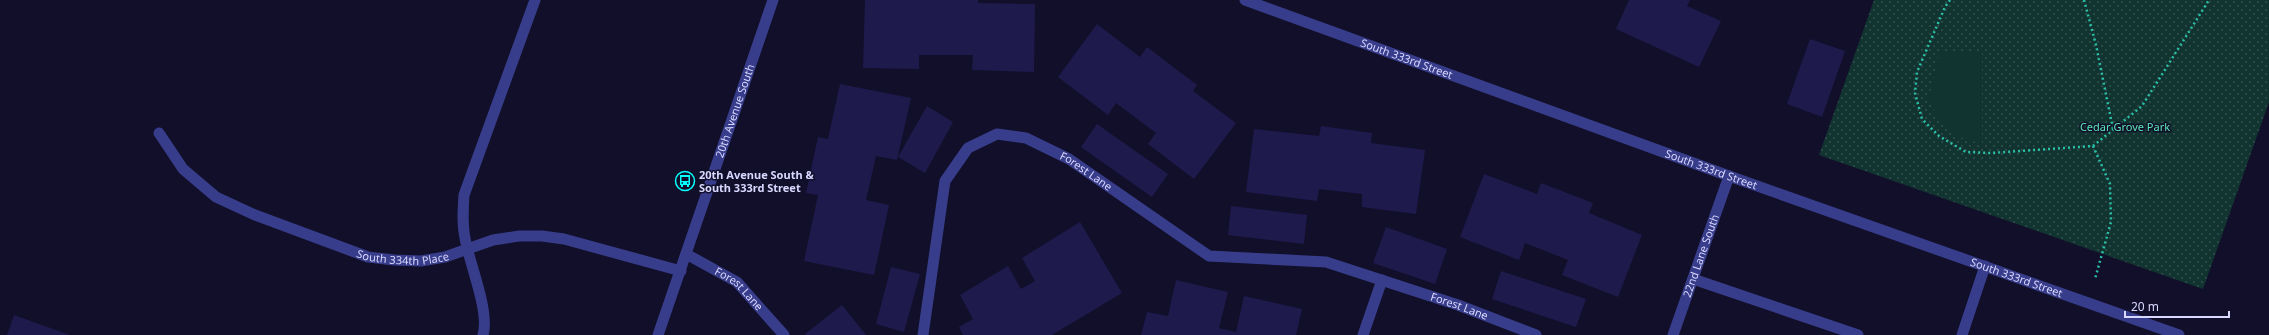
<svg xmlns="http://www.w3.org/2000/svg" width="2269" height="335" font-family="'Noto Sans',sans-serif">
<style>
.grass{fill:url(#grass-dots)}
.garden{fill:#123430}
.building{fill:#1f1a4c}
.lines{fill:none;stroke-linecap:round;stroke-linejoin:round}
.path{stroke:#2ac1a9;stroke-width:2.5;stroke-dasharray:2 3;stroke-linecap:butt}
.service{stroke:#383d8b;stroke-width:11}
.minor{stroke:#383d8b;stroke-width:11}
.tertiary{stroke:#383d8b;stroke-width:11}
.labels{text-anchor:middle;stroke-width:3;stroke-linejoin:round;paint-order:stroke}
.street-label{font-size:11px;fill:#d9d8ff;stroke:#110f2a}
.park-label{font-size:11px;fill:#5de6b6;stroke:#110f2a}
.poi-label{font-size:11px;font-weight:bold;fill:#d9d8ff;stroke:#110f2a;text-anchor:start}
</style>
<defs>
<pattern id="grass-dots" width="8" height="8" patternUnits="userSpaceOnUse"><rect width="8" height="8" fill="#123430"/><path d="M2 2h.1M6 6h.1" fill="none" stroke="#34514f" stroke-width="1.8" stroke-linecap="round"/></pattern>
</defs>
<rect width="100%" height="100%" fill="#110f2a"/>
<polygon class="grass" points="1874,0 2269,0 2269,102 2203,289 1819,155"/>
<polygon class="garden" points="1939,52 1982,52 1982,144 1956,136 1937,119 1929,98"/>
<g class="building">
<polygon points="865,0 978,0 978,3 1035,4 1034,72 972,70 973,55 919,55 919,69 863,68"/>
<polygon points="1629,0 1690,0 1687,6 1721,21 1699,67 1616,29"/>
<polygon points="1097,24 1140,57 1147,47 1197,85 1193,91 1236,123 1194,179 1148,144 1156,133 1116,103 1108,115 1058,77"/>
<polygon points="1810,39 1845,51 1822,117 1787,104"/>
<polygon points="840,84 911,98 897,160 876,156 866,200 889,205 874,275 804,261 818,195 806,193 818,137 828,139"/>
<polygon points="927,106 953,122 925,173 898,157"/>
<polygon points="1097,124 1168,174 1152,197 1081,147"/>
<polygon points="1321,126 1372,133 1371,143 1425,150 1416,214 1362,207 1362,194 1319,189 1317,201 1246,192 1254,129 1319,136"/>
<polygon points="1484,174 1537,194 1541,183 1593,203 1589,213 1642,235 1618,297 1562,275 1568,260 1525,243 1519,260 1460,237"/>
<polygon points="1231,206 1307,215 1304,244 1228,235"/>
<polygon points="1080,222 1122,293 1052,335 963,335 959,327 973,319 960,295 1008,266 1021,289 1035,281 1022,258"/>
<polygon points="1386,227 1447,249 1435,284 1373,263"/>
<polygon points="891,267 920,274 904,332 876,324"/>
<polygon points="1501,271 1586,299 1576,327 1492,299"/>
<polygon points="1176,280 1228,292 1219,328 1236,332 1244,296 1302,309 1296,335 1141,335 1147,312 1168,316"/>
<polygon points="842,305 866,335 806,335 805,334"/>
<polygon points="14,315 70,335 7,335"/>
</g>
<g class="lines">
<g class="path">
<polyline points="1950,0 1945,7 1917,72 1915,93 1922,119 1939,136 1966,152 1991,153 2093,146 2142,106 2209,0"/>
<polyline points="2084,0 2096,45 2113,129"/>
<polyline points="2093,146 2110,184 2111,222 2095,279"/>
</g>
<g class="service">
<polyline points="1693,279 1858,335"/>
<polyline points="1363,335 1382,280"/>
<path id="s1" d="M 1673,335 L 1729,176"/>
<polyline points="1962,335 1985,266"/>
</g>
<g class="minor">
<path id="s2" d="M 1245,0 L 1729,176 L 2179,335"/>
<path id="s3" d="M 159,133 L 183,169 L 216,197 L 255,215 L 368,257 L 394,260 L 421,261 L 445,257 L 493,240 L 519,236 L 542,236 L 564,239 L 681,271"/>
<path id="s4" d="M 686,254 L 737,282 L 784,335"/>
<path d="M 483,335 C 490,311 469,263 465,238 C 462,224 463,210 464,195 L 535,0"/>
<path id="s5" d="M 923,335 L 945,181 L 968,148 L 997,134 L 1026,138 L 1069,159 L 1209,256 L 1326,262 L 1458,305 L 1536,335"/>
</g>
<path class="tertiary" id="s6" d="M 658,335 L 773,0"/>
</g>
<defs>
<g id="bus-ring" transform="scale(1)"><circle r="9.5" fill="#110f2a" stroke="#04fffe" stroke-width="1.5"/><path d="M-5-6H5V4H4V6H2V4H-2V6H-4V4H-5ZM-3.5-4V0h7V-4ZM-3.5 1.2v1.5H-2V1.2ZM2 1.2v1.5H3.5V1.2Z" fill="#04fffe"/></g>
</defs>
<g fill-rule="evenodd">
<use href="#bus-ring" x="685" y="181"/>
</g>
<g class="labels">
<g class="street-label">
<text dy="4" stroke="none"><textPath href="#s2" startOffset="172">South 333rd Street</textPath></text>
<text dy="4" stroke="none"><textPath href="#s6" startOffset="237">20th Avenue South</textPath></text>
<text dy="4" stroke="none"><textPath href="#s2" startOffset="496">South 333rd Street</textPath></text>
<text dy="4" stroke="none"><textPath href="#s5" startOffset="326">Forest Lane</textPath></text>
<text dy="4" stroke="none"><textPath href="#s3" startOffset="285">South 334th Place</textPath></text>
<text dy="4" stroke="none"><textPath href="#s1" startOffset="84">22nd Lane South</textPath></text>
<text dy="4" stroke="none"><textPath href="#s2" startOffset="820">South 333rd Street</textPath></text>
<text dy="4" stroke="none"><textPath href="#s4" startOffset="64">Forest Lane</textPath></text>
<text dy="4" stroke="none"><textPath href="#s5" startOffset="733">Forest Lane</textPath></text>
</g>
<g class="park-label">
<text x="2125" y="131">Cedar Grove Park</text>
</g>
<g class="poi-label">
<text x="699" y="179">20th Avenue South &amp;<tspan x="699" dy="13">South 333rd Street</tspan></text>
</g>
</g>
<path d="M2125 311v6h104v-6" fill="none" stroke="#d9d8ff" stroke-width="2"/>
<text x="2131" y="311" font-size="12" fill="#d9d8ff" stroke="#110f2a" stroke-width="3" paint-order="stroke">20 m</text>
</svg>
